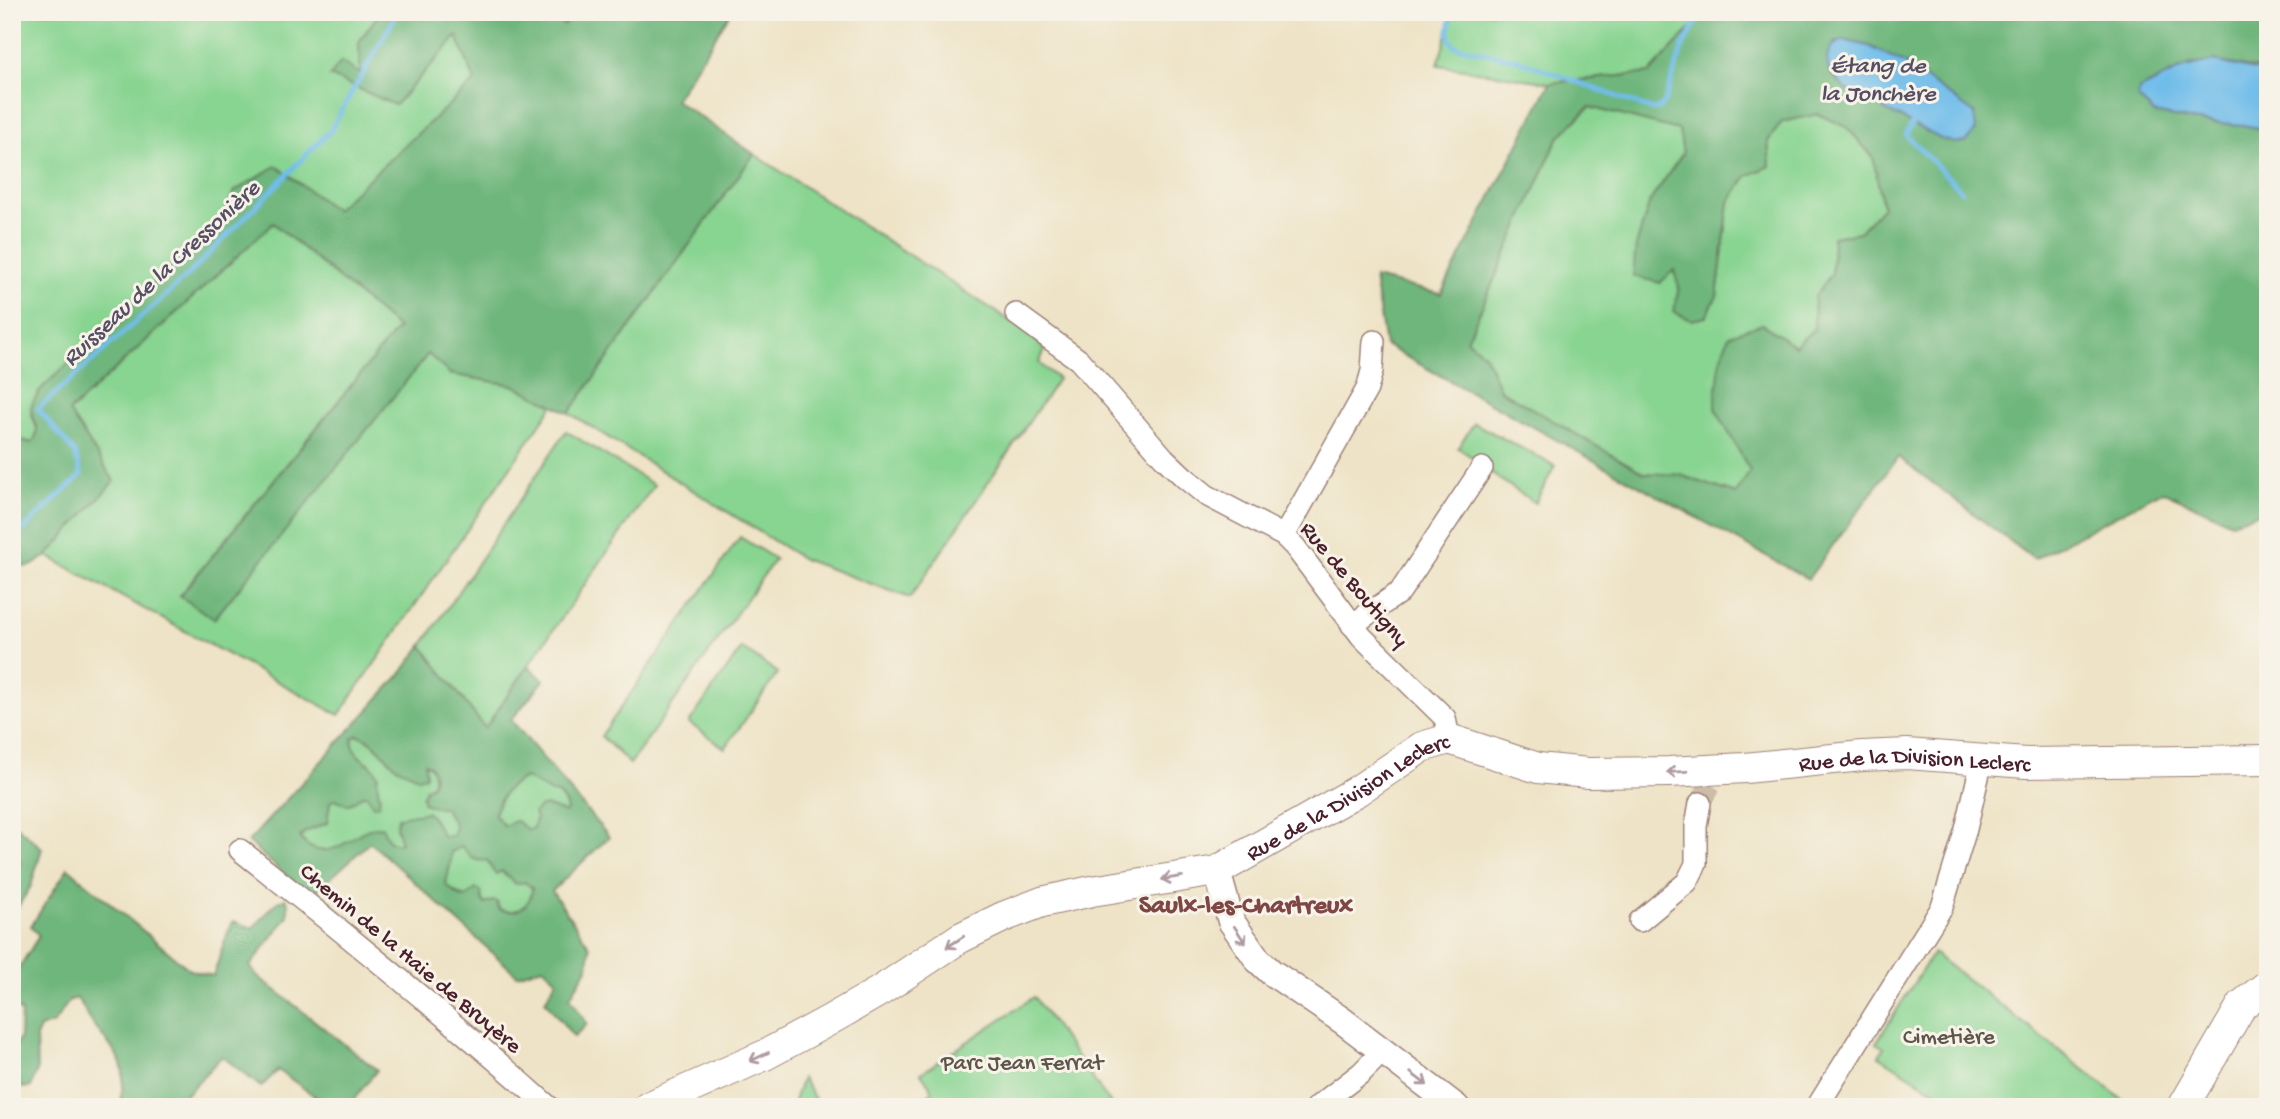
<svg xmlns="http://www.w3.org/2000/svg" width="2280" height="1119" font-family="'Gochi Hand',sans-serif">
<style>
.green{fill:#88d491;stroke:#697a5e;stroke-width:2}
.forest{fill:#6eb67b;stroke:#5c6a53;stroke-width:2;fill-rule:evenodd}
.water{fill:#71bdea;stroke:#5e6e8a;stroke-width:2}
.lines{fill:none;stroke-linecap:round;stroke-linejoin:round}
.stream{stroke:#71bdea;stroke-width:5}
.minor-tunnel{stroke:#cdbca7;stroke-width:21;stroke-dasharray:21 10;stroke-linecap:butt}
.minor-casing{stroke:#9c8178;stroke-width:24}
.tertiary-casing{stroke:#9c8178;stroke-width:29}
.secondary-casing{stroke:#9c8178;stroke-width:32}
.minor{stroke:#fff;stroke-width:21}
.tertiary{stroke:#fff;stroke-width:26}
.secondary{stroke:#fff;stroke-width:30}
.oneway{stroke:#ae9aa0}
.labels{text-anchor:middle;stroke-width:6;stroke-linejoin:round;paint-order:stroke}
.street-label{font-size:23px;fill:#4a1f2b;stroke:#f7f3e8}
.park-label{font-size:23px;fill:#5d554a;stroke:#f7f3e8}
.water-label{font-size:24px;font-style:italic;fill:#564e64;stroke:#f7f3e8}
.quarter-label{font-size:26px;font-weight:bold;fill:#7e4746;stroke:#f7f3e8}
</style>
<rect width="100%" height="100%" fill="#f7f3e8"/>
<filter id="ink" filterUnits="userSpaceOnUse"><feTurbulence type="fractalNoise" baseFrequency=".0143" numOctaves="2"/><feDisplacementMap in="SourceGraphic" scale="14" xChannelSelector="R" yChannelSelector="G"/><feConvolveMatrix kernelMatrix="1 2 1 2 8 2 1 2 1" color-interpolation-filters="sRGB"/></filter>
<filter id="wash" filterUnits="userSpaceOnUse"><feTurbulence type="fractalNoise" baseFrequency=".00686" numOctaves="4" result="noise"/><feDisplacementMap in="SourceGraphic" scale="28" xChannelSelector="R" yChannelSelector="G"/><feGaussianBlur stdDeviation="1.57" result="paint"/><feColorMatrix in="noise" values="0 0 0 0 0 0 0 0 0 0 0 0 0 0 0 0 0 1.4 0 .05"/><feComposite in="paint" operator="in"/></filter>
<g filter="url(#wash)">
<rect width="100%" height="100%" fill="#eee3c6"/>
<g class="green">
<path d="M 12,12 L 380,12 L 359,42 L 361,75 L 341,62 L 331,76 L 395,105 L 457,36 L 475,81 L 335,210 L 277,166 L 235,191 L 220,221 L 31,409 C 37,421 40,431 33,443 L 17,439 L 12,434 Z"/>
<polygon points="1453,12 1706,12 1650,73 1550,83 1438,65"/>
<polygon points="1590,107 1679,130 1683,153 1650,201 1679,287 1674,311 1717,296 1729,202 1747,176 1770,166 1768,141 1782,122 1818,114 1847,127 1873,157 1883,207 1859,232 1833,237 1832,273 1815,296 1814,329 1795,346 1762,324 1715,407 1751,471 1736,494 1680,475 1644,473 1600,448 1500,390 1485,355 1467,340 1558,138"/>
<polygon points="754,154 1027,332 1045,350 1039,363 1058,379 910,598 803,559 569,413"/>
<polygon points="273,223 398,328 180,595 214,619 428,353 450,374 513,385 554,404 339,715 47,556 114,481 69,412"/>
<polygon points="1474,423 1555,466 1535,503 1489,472 1490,469 1458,448"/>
<polygon points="566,431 654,485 485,728 422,646"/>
<polygon points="740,537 775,559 630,764 601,736"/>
<polygon points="742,648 778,673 725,748 689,723"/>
<path d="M 356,735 C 376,739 382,756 397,767 C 404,772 411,772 418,778 L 425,763 L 431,767 C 436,781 431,786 422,797 L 424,803 L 434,807 L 444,807 L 455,825 L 453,835 L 443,837 L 434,820 L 396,827 L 401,842 L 396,844 L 389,841 L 382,827 C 375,830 367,832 360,835 C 353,838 347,843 341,847 C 327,854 308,852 300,837 L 305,832 L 327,823 L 330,801 L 335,798 L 348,805 L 363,795 L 380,796 L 369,763 C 357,757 354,752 352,739 Z"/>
<path d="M 526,778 C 542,788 563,790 567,810 L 565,813 L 548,806 L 536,819 L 533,828 L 528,831 L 516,821 L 504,826 L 494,814 C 502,794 506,786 526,778 Z"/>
<path d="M 462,846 L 487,860 L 496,873 L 501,871 L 516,884 L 525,882 L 533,888 C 531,906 517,916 499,909 L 496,902 L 493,901 L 485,904 L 482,900 C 466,898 458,895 446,885 C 447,873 452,864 451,852 Z"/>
<polygon points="1933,953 2132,1107 1960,1107 1879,1056 1884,1048 1876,1043"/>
<polygon points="1034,997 1113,1107 911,1107 933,1091 921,1073"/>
<polygon points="802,1078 820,1107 792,1107"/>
</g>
<g class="forest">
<path d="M 380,12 L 545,12 L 564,25 L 573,12 L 731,12 L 675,100 L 754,154 L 569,413 L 513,385 L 450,374 L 428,354 L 214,619 L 180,596 L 398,328 L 273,223 L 69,412 L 114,481 L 47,556 L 31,566 L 12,567 L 12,442 L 17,439 L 32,443 C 43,427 32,424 31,409 C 31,402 38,394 42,388 L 220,221 L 235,191 L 276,166 L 335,210 L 475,81 L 457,36 L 395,105 L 330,76 L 341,62 L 360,74 L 359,42 Z"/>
<path d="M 1706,12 L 2268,12 L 2268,67 C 2245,71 2232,61 2212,62 C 2186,63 2162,78 2139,90 L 2138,98 L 2154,113 L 2189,120 L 2242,125 L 2268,130 L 2268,510 L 2231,522 L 2162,491 L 2034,559 L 1898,457 L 1808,579 L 1385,345 L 1374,278 L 1441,294 L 1550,83 L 1650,73 ZM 1843,40 L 1869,46 L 1904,63 L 1974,113 L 1941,139 L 1844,88 L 1829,71 L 1834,43 ZM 1589,107 L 1679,130 L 1683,153 L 1650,201 L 1636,246 L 1633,276 L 1660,283 L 1674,270 L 1679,287 L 1674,312 L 1691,320 L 1706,317 L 1717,296 L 1729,202 L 1747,176 L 1770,166 L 1768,141 L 1782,122 L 1818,114 L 1847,127 L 1873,157 L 1883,207 L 1859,232 L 1833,237 L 1832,273 L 1815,296 L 1814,329 L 1795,346 L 1762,324 L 1729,335 L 1720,363 L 1715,408 L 1750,471 L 1736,494 L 1680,475 L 1644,473 L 1600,448 L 1500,390 L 1485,355 L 1467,340 L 1558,138 Z"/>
<path d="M 422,646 L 485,728 L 528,666 L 544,680 L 511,720 L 609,837 L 552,891 L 590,947 L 588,967 L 570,997 L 587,1024 L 574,1037 L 545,1001 L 557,980 L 543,967 L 517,975 L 370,842 L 310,897 L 248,842 L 400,675 ZM 357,735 C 376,739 382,756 397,767 C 404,772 412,772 418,778 L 426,776 L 425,763 L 431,767 L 434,776 L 432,785 L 426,788 L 422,797 L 424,803 L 434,807 L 444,807 L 455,825 L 453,835 L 443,837 L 434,820 L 427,812 L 398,817 L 396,827 L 401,842 L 396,844 L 389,841 L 382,827 C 379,827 374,827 371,828 C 351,835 341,853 318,850 C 310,848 304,845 300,837 L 305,832 L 327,823 L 330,802 L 335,799 L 348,805 L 363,795 L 367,795 L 373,806 L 379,805 C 381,793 375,786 378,775 C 369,756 356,765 352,739 ZM 526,778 L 551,793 L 559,794 L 566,804 L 567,810 L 565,813 L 548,806 L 541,806 L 534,812 L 536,819 L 533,828 L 528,830 L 516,821 L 504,826 L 494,814 C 501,795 507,785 526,778 ZM 462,846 C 469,856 474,863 487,860 L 493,871 L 496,874 L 502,871 L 516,884 L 525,882 L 532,888 C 531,906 517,916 499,909 L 497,902 L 493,901 L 485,904 L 482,900 L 481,891 L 476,889 L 465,898 L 458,895 L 446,885 C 447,873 452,864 451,852 Z"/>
<polygon points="12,822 42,848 31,886 12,916 12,874 19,869 20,861 12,853"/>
<path d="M 68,868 L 190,970 L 213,976 C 221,958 223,938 233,922 L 253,928 C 264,918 271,903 286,898 L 288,904 L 288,916 L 250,966 L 256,975 L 377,1070 L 348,1107 L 330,1107 L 278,1070 L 261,1087 L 222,1056 L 176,1105 L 177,1107 L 121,1107 L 119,1105 C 131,1059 116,1056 91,1021 C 85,1013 84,1005 76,998 L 69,1001 L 54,1023 L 40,1028 L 36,1037 L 37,1071 L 31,1087 L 16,1088 L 12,1083 L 12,1052 L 20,1037 L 21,1011 L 12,1008 L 12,965 L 17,971 L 39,936 L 31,926 Z"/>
</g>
<g class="water">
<polygon points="1843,40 1869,46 1904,63 1974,113 1976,130 1966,142 1955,143 1941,139 1844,88 1828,67 1827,57 1832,46"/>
<polygon points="2214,61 2254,70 2268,67 2268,130 2242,125 2189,120 2154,113 2138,98 2139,90 2181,69"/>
</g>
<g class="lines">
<g class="stream">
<path d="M 1453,12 C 1450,23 1445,38 1455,46 L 1518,60 L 1653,110 L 1660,108 L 1665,101 L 1683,46 L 1702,12"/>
<path d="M 1878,12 C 1893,25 1923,16 1943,16"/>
<polyline points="1955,13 1956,12"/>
<polyline points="1914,120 1906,135 1962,191"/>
<polyline points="12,540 81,475 75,453 38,409 187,276 330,131 398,12"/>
</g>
</g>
</g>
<g filter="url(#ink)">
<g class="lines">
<polyline class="minor-tunnel" points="1700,803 1711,784"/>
<g class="minor-casing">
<g id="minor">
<polyline points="1016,314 1079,360 1164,458 1184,477 1206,495 1284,536 1295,547 1362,637 1445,718 1449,739"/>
<polyline points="1284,536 1367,389 1372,371 1374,341"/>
<polyline points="1352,625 1400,592 1482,468"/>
<path d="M 240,850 C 345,933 449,1018 549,1107"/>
<polyline points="1640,921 1687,882 1696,864 1696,826 1700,803"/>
<polyline points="1317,1107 1361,1073 1382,1052"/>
<polyline points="1817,1107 1942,907 1966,829 1982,760"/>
</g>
</g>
<g class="tertiary-casing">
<polyline id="tertiary" points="1217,871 1231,921 1258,960 1271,972 1343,1021 1456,1107"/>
</g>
<g class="secondary-casing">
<g id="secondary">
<path id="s1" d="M 648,1107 L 765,1055 L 828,1021 L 880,991 L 960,938 L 1003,917 L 1042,902 L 1092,891 L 1217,871 L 1357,791 L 1422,747 L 1449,739 L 1538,768 L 1588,773 L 1669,772 L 1745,768 L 1862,756 L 1907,754 L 2026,763 L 2268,760"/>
<polyline points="2183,1107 2242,1005 2268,985"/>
</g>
</g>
<use href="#minor" class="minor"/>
<use href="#tertiary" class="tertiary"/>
<use href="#secondary" class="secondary"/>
</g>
<defs><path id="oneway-shaft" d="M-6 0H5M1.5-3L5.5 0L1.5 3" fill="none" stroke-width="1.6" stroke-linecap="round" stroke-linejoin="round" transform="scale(1.75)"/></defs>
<g class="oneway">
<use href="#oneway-shaft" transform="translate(1677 772) rotate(177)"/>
<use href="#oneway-shaft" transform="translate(1172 878) rotate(171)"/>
<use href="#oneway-shaft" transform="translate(1240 935) rotate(57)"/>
<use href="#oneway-shaft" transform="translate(955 942) rotate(147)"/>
<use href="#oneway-shaft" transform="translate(759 1057) rotate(155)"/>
<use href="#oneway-shaft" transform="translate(1419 1079) rotate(37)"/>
</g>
</g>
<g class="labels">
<g class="street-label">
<text transform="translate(1356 583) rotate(50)" y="8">Rue de Boutigny</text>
<text dy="8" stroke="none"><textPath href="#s1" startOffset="1362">Rue de la Division Leclerc</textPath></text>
<text dy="8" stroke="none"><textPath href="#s1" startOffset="774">Rue de la Division Leclerc</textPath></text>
<text transform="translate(412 957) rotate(40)" y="8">Chemin de la Haie de Bruyère</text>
</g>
<g class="park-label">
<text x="1949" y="1043">Cimetière</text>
<text x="1022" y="1069">Parc Jean Ferrat</text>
</g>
<g class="water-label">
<text x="1878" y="72">Étang de<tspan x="1878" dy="28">la Jonchère</tspan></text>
<text transform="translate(160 272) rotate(-43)" y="8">Ruisseau de la Cressonière</text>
</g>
<g class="quarter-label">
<text x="1246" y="912">Saulx-les-Chartreux</text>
</g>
</g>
<rect width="2280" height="1119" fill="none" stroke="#f7f3e8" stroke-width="42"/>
</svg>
